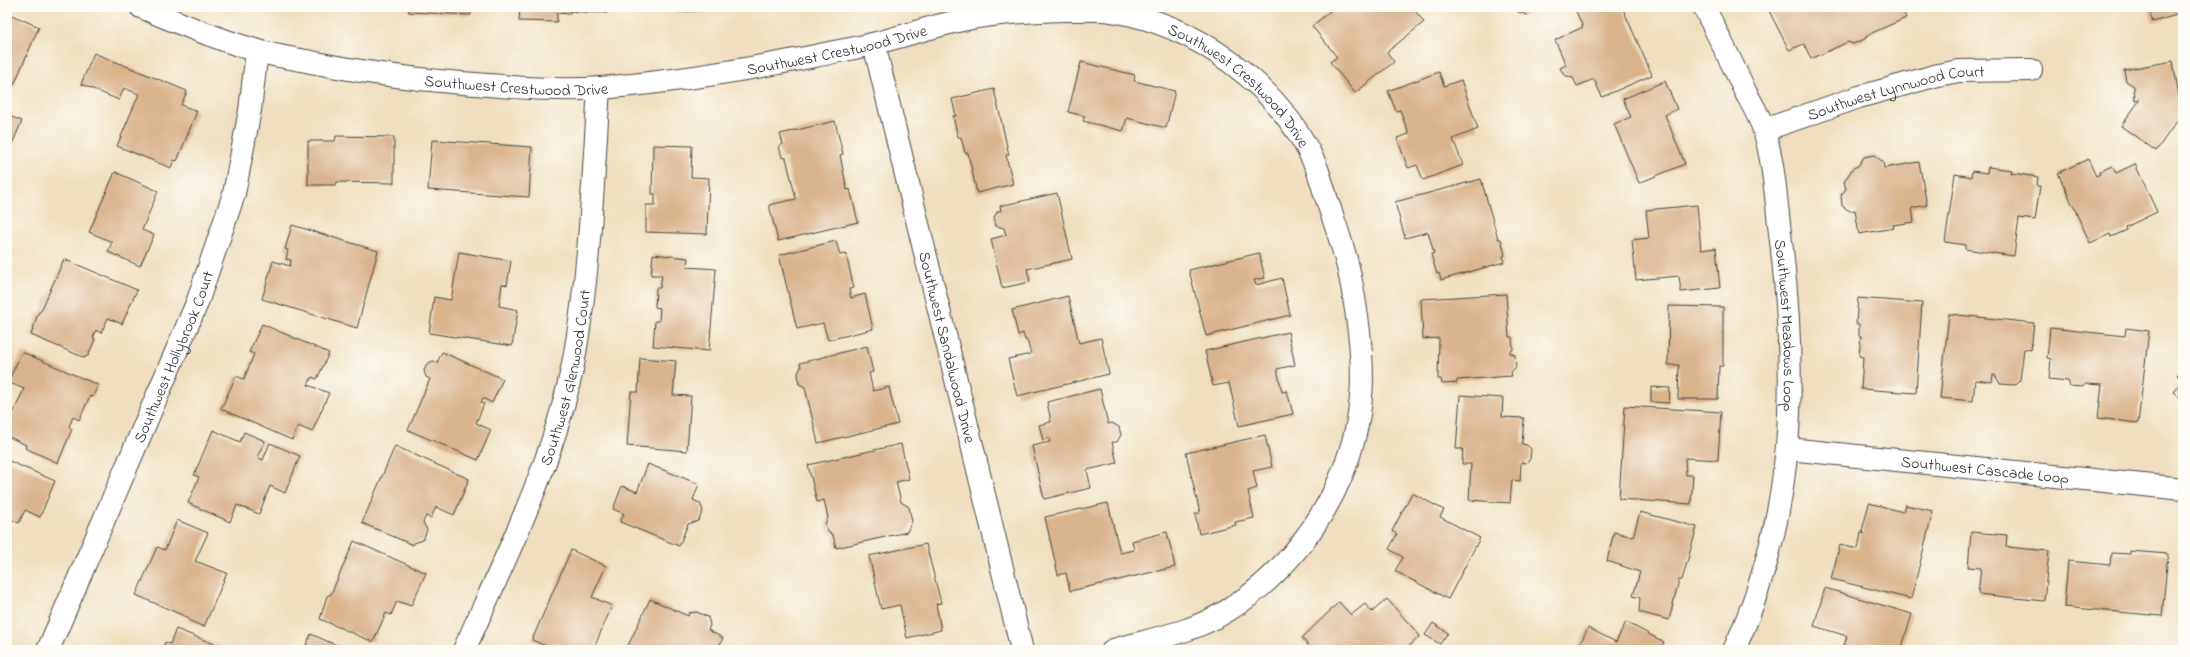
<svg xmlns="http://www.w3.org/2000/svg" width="2190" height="657" font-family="'Indie Flower',sans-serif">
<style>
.building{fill:#d9b48b}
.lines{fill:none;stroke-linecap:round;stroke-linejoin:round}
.minor-casing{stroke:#484641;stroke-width:24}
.minor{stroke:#fff;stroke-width:22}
.labels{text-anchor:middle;stroke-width:4;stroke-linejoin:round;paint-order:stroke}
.street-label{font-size:16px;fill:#2b2b2b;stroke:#fdfcf7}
</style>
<rect width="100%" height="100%" fill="#fdfcf7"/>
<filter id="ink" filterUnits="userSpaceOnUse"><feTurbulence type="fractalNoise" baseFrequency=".025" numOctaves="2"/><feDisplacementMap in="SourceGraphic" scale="8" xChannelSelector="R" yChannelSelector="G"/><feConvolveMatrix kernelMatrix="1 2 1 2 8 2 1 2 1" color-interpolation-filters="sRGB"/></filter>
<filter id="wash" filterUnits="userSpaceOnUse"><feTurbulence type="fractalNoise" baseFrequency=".012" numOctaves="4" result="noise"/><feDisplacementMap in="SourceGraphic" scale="16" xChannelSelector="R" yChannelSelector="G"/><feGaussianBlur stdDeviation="0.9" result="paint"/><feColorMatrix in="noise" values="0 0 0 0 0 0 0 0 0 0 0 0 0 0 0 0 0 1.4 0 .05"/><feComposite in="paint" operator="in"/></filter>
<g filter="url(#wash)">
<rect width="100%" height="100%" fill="#efdfbf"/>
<g id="blocks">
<g class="building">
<polygon points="409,7 472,7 471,15 409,12"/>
<polygon points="520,7 608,7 607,13 570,11 570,14 557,13 557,22 519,21"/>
<polygon points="677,7 714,7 715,10 677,12"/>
<polygon points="1335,7 1412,7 1424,22 1387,52 1394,62 1355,93 1330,62 1337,57 1312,26"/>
<polygon points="1514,7 1537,7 1527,15 1518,12"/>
<polygon points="1574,7 1622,7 1652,75 1602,97 1594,79 1577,86 1573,78 1564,75 1560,68 1566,65 1555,40 1583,27"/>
<polygon points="1767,7 1837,7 1838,10 1844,7 1902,7 1906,18 1867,35 1865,39 1853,44 1848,42 1811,59 1804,44 1789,50"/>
<polygon points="2148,7 2183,7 2183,13 2153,22"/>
<polygon points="7,13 39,27 13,87 7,85"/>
<polygon points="94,53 187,91 181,105 197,111 177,161 174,160 171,168 117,146 139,94 124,88 119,100 81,84"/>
<polygon points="2173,61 2182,114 2156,151 2121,126 2139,101 2139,99 2135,100 2134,86 2126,81 2124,70"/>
<polygon points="1081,62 1135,75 1134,81 1175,91 1166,128 1127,118 1123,131 1083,121 1085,116 1068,112"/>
<polygon points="1439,72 1444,86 1461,80 1478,129 1453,139 1463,165 1423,180 1417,165 1408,168 1397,138 1409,134 1400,110 1396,111 1388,91"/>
<polygon points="1665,81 1677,109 1665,115 1685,164 1639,183 1614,124 1631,117 1623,99"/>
<polygon points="994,89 1009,155 1006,155 1013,184 977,193 968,153 965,153 961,137 958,137 953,116 956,116 952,99"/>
<polygon points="7,115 22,121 7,156"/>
<polygon points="835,121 843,154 840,155 847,190 850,189 858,222 778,241 769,205 796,199 786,158 782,157 779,147 783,144 780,134"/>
<polygon points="336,136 394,137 394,183 337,182 336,185 308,185 308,141 335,141"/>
<polygon points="432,140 532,147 529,197 428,190"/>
<polygon points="653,145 692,146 691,177 709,178 707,234 646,232 646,205 655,205 655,194 652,194"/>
<polygon points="1874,155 1883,162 1884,168 1919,162 1927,205 1912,208 1914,222 1893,225 1894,228 1859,234 1855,210 1850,211 1842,206 1841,195 1846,189 1844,182 1853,168 1858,166 1864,157"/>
<polygon points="2088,159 2096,176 2100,174 2099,172 2112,166 2116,173 2135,164 2157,212 2126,227 2127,230 2111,237 2110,234 2090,243 2058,173"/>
<polygon points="1988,167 2012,170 2011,173 2038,177 2037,186 2040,186 2035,220 2019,218 2014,256 1965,249 1965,245 1945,242 1955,174 1971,177 1972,171 1987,173"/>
<polygon points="115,172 158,191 142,230 154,235 140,266 108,252 112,242 89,232"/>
<polygon points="1481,179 1498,239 1501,239 1505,255 1503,256 1504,262 1441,280 1439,273 1437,274 1431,254 1434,253 1428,232 1405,238 1395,202"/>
<polygon points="1057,193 1072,259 1027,269 1030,282 1002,288 991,239 1006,235 1004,228 996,226 994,217 998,211 1001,211 1000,206"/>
<polygon points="1697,205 1701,250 1716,248 1720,288 1681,292 1679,276 1636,280 1632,240 1649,238 1646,210"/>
<polygon points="292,225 378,251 357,328 262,299 273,261 290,266 291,260 286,259 288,250 285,249"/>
<polygon points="836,241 840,255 846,254 854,288 849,289 851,298 865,294 873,329 828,340 823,323 797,329 779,255"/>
<polygon points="459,252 511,261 507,285 502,284 499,306 518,310 512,346 429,333 434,297 451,300"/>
<polygon points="1259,253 1265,278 1254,280 1256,285 1282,278 1290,315 1206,336 1189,270"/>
<polygon points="653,254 688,258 687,267 716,269 709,351 653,346 655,321 659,321 660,308 655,307 656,288 660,288 662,275 651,275"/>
<polygon points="64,259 137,290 122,324 108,318 101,333 96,330 93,338 95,339 88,356 86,356 85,358 31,335 38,313 41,311"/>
<polygon points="1506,294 1509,337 1512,337 1513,350 1510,351 1510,353 1515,355 1516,367 1511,372 1512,376 1457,380 1457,383 1442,384 1441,379 1438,379 1439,338 1423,339 1421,299"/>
<polygon points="1068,296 1079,343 1101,338 1109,374 1017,396 1008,359 1031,354 1027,340 1025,340 1023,333 1018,335 1012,310"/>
<polygon points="1858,298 1922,303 1916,393 1861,389 1863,357 1859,356 1861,336 1859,336 1859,324 1856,324"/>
<polygon points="1669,306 1723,307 1723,366 1719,366 1718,399 1678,399 1679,365 1668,365"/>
<polygon points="1949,314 2034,323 2031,350 2024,349 2020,380 2015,385 2000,384 1995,375 1993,375 1992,382 1975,380 1973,401 1940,398"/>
<polygon points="262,324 329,353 317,379 312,377 308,385 329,393 312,432 298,426 292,440 221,409 236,376 244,379 254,354 249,352"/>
<polygon points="2050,328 2125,336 2126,328 2149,331 2138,423 2098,418 2102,385 2086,384 2082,387 2070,386 2068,381 2049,379 2051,359 2047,358"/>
<polygon points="1288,332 1295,365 1277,369 1282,392 1287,391 1293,414 1239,426 1229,383 1213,386 1205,351"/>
<polygon points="867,346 873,372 869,373 873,391 889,387 898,424 818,443 805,387 799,384 798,373 801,367 800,363"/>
<polygon points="22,352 98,385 93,397 90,396 79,420 73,417 69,427 72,429 58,463 25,448 26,445 7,436 7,427 24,389 8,382"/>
<polygon points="442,352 503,379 492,403 483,398 481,403 484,404 476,423 491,430 478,460 408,430 430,379 426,377 424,371 427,364 433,361 437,363"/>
<polygon points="640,358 676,361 673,395 691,396 687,451 627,446 631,392 638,392"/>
<polygon points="2183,368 2183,380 2177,375"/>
<polygon points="2183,380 2183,400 2173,392"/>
<polygon points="1651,387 1670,388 1669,403 1651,402"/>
<polygon points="1100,389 1108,424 1112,423 1119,427 1121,435 1117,442 1112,442 1117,463 1087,470 1091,488 1044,499 1032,446 1050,442 1049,438 1043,440 1039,425 1051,422 1047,402"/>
<polygon points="1460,395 1503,398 1502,417 1524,418 1522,444 1527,445 1531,449 1530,459 1526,463 1521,462 1520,481 1512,480 1510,503 1469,500 1471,464 1462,464 1463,449 1456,449"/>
<polygon points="1625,406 1721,412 1718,460 1685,458 1686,475 1693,475 1691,504 1619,499"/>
<polygon points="213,430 240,442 244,432 265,441 257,457 263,460 270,443 300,456 285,493 270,486 259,514 237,505 230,522 188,503 199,477 194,475"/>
<polygon points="1265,435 1272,467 1253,471 1257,488 1248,491 1254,518 1235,522 1236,525 1199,534 1195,514 1200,513 1186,453"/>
<polygon points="901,444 909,479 896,482 901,502 909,507 912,521 907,532 836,548 833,535 828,532 825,524 828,518 824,500 817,502 808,465"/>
<polygon points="395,446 469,479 454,515 436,507 431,518 426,516 423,522 427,530 423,540 414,543 413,545 362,523"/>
<polygon points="7,460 55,481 40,517 25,510 19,523 10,519 8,522 12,532 7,543"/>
<polygon points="648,464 699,484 693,500 700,503 703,511 698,521 688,524 679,546 620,522 624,514 613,509 622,486 637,492"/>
<polygon points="1412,493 1444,510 1440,517 1480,538 1448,599 1395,571 1403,557 1389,549 1397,534 1392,531"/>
<polygon points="1108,503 1120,553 1134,550 1132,541 1167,532 1175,567 1070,591 1066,573 1058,575 1045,517"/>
<polygon points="1869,503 1903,512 1905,505 1933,511 1911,599 1831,579 1840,545 1858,549 1861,533 1865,534 1862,531"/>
<polygon points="1640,512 1697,527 1682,580 1679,580 1669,620 1639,612 1640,598 1633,596 1640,572 1607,561 1614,532 1633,537"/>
<polygon points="177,520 208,533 195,561 227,573 204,627 188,620 189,618 136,595 157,547 165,550"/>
<polygon points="1971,532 2007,535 2006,547 2049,551 2044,601 1978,594 1981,568 1968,567"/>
<polygon points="354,541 426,573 411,606 397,601 391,615 386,613 373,642 320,619 327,596 331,594"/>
<polygon points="926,544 941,603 936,604 941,630 907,638 900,605 881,609 869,556"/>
<polygon points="571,550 606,566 592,597 612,606 593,650 555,650 532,640"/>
<polygon points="2130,551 2168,554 2162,616 2064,607 2068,561 2110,565 2111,553 2130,554"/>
<polygon points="1825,588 1912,614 1901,650 1843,650 1847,636 1814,626"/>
<polygon points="650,599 688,616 689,613 697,612 708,617 710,625 708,630 723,638 717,650 626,650"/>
<polygon points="1387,599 1420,636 1405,650 1312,650 1302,638 1339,602 1351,615 1365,604 1372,612"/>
<polygon points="1626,622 1664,642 1660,650 1577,650 1588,628 1616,642"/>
<polygon points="1433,623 1448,633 1440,644 1425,635"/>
<polygon points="176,629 222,647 221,650 162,650 165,642 170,644"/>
<polygon points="311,634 347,650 304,650"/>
</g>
</g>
</g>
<g filter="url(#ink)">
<use href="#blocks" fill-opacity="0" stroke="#484641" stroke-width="1"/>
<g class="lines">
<g class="minor-casing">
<g id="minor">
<path id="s1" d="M 141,7 C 178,23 216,39 255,50 C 273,56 292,58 311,62 C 370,74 428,81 488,85 C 525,88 564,91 601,88 C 672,82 745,70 815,56 C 837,51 859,48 880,42 C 907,35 934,26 962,20 C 995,13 1031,11 1065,10 C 1080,10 1097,9 1112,11 C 1196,24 1280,86 1315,164 C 1320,175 1323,188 1327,200 C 1336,227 1346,253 1351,281 C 1366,360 1370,418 1334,492 C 1304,551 1251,608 1186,630 C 1162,638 1137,643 1113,650"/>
<path id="s2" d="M 1704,7 C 1718,35 1732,63 1745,91 C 1752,104 1760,117 1764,130 C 1774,163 1776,199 1780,233 C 1798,378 1796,515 1734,650"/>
<path id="s3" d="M 874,44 L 1022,650"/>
<path id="s4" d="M 1764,130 L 1859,97 L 1938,75 L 1959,71 L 2031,70"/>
<path id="s5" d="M 1788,449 L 2183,489"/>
<path id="s6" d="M 48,650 L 197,303 L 234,194 L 250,110 L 257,51"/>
<path id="s7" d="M 464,650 C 505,559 556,457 574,359 C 590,270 593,179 599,88"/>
</g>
</g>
<use href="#minor" class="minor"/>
</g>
</g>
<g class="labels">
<g class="street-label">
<text dy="6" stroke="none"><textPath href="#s1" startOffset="710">Southwest Crestwood Drive</textPath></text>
<text dy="6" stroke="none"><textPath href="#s1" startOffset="386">Southwest Crestwood Drive</textPath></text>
<text dy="6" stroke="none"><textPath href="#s1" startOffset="1141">Southwest Crestwood Drive</textPath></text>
<text dy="6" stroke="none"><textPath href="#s4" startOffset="138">Southwest Lynnwood Court</textPath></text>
<text dy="6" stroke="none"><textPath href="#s2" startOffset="334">Southwest Meadows Loop</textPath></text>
<text dy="6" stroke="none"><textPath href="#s3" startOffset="312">Southwest Sandalwood Drive</textPath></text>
<text dy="6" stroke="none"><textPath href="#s6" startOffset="319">Southwest Hollybrook Court</textPath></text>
<text dy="6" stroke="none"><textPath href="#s7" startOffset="292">Southwest Glenwood Court</textPath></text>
<text dy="6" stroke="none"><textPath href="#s5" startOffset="198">Southwest Cascade Loop</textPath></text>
</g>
</g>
<rect width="2190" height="657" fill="none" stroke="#fdfcf7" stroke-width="24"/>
</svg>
